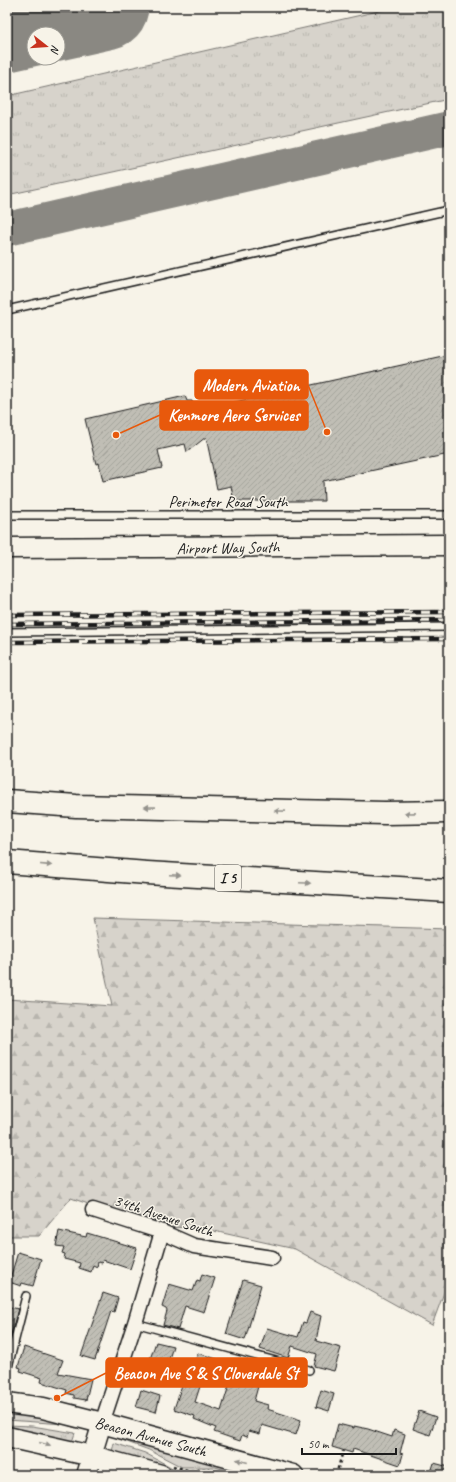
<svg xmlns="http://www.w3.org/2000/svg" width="456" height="1482" font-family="Caveat,sans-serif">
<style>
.grass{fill:url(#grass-tufts);stroke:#7a7874}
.forest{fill:url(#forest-firs);stroke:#7a7874}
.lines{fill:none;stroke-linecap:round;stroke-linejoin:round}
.taxiway{stroke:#8a8882;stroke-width:34}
.runway{stroke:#8a8882;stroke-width:85}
.building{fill:url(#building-hatch);stroke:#1c1c1c;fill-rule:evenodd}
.service-casing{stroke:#1c1c1c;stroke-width:10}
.minor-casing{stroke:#1c1c1c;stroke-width:17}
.tertiary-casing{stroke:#1c1c1c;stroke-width:21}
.secondary-casing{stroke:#1c1c1c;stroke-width:23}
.motorway-casing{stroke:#1c1c1c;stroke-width:25}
.path{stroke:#1c1c1c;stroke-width:2.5;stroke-dasharray:3 3;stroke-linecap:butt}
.service{stroke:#f7f3e8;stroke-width:7}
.minor{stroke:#f7f3e8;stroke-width:14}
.tertiary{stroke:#f7f3e8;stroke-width:18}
.secondary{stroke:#f7f3e8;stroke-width:20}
.motorway{stroke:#f7f3e8;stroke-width:22}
.rail-casing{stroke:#1c1c1c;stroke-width:4.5}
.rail{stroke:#f7f3e8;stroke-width:3;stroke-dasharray:9;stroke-linecap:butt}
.oneway{fill:#94928c}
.labels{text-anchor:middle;stroke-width:3;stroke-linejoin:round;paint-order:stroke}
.shield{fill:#f7f3e8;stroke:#5e5c59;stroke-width:1}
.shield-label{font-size:15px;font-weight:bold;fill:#1c1c1c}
.street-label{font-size:16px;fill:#1c1c1c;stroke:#f7f3e8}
.leader{fill:none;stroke:#e8590c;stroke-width:1.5}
.callout-dot{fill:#e8590c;stroke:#f7f3e8;stroke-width:1.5}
.callout{fill:#e8590c;stroke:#e8590c;stroke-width:1.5}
.callout-label{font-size:17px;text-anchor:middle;font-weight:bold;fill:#fff}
</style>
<defs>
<pattern id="grass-tufts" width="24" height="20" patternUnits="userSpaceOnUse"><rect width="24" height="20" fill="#d7d3cb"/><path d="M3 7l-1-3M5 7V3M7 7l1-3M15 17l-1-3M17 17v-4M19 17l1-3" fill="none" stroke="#b8b5ae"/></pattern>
<pattern id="forest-firs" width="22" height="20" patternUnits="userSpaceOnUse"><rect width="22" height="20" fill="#d7d3cb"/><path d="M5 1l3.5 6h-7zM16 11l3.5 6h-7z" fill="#b8b5ae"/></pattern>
<pattern id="building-hatch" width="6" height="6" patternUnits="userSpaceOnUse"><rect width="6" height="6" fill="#c0beb5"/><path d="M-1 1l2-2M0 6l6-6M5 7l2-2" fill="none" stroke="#a4a39b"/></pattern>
</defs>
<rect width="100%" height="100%" fill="#f7f3e8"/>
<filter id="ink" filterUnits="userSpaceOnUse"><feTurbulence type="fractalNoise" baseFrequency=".025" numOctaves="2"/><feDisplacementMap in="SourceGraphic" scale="8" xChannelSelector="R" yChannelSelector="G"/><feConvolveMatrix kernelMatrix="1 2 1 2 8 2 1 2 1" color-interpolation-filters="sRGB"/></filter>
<g filter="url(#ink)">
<g class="grass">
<polygon points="396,7 449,7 449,99 7,195 7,96"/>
<polygon points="7,1411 78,1424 76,1428 64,1424 7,1420"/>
<polygon points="7,1425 32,1426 75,1433 71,1445 7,1433"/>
<polygon points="117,1435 261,1475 244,1475 215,1467 182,1467 149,1450 116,1438"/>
<polygon points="114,1443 145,1453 178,1471 193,1473 210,1472 229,1475 182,1475 111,1456"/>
</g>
<polygon class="forest" points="93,918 449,929 449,1279 432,1325 295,1249 200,1228 155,1227 71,1198 39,1236 7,1236 7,999 112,1006"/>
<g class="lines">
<polyline class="taxiway" points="7,229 449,128"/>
<polyline class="runway" points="7,29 106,7"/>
</g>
<g class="building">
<polygon points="447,355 449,363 449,454 323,481 324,501 234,501 231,486 217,489 206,437 187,452 185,444 158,450 162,468 103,481 99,463 96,464 85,419 185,396 187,401 192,401 194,411"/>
<polygon points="59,1231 86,1237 87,1233 137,1248 130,1269 103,1260 102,1263 98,1262 97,1267 93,1265 91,1272 79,1268 80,1263 64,1259 65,1254 62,1253 64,1247 56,1246"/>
<polygon points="18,1252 41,1259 33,1286 22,1283 21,1286 9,1282"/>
<polygon points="202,1274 215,1278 204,1312 185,1306 178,1329 163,1325 167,1311 166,1309 162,1307 169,1284 193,1291 197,1280 200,1281"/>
<polygon points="243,1280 261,1285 245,1340 226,1334"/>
<polygon points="103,1293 118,1298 114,1312 111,1311 95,1360 81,1356"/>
<polygon points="7,1306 18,1309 10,1338 7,1337"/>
<polygon points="310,1312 321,1316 316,1341 341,1348 334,1371 314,1366 317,1354 292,1346 288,1358 260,1349 267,1328 298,1337 303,1322 306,1323"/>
<polygon points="156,1342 173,1346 162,1382 144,1376"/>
<polygon points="24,1347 63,1360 58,1373 91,1379 86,1400 74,1398 74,1395 66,1393 67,1390 41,1382 42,1378 20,1371 21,1368 18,1367"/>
<path d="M 198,1353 L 226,1362 L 224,1366 L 260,1379 L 254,1401 L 268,1405 L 267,1409 L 301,1420 L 296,1435 L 262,1425 L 260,1434 L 249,1431 L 247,1437 L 242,1435 L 240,1441 L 214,1432 L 216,1428 L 194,1419 L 195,1416 L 174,1409 L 186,1373 L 190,1374 ZM 208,1371 L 231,1379 L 221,1411 L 195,1402 L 203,1377 L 206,1378 Z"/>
<polygon points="141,1390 160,1396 156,1412 136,1407"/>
<polygon points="321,1390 334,1394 329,1411 316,1407"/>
<polygon points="419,1411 436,1417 430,1435 413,1429"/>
<polygon points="338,1424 354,1428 354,1426 368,1429 392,1437 394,1430 405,1434 400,1453 403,1454 400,1465 353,1449 352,1453 332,1447"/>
<polygon points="434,1463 449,1467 449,1475 430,1475"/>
</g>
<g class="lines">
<g class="service-casing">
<g id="service">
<polyline points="7,310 449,210"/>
<polyline points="7,515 449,515"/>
<polyline points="7,632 449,627"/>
<polyline points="135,1323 309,1370"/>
<polyline points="7,1371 26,1296"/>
</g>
</g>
<g class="minor-casing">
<g id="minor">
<polyline points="93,1210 162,1232 194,1246 272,1258"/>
<polyline points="102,1423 135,1323 162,1232"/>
</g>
</g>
<g class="tertiary-casing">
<polyline id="tertiary" points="86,1475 102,1423"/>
</g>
<g class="secondary-casing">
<g id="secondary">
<polyline points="7,548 449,545"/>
<polyline points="7,1403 43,1408 102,1423 293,1475"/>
<polyline points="7,1437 92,1456 161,1475"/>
</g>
</g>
<g class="motorway-casing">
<g id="motorway">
<polyline points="7,801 76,806 385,813 449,812"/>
<polyline points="7,862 147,873 449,891"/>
</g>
</g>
<g class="path">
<polyline points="173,1466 190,1471 209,1469"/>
<polyline points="336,1475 343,1451"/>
</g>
<use href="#service" class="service"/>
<use href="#minor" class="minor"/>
<use href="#tertiary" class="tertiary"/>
<use href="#secondary" class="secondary"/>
<use href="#motorway" class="motorway"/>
<g class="rail-casing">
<g id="rail">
<polyline points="7,615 449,612"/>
<polyline points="7,624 449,620"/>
<polyline points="7,642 449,639"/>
</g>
</g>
<use href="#rail" class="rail"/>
</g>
<defs><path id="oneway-solid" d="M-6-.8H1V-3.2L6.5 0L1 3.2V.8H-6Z"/></defs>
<g class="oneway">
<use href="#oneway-solid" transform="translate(150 807) rotate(-179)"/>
<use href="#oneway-solid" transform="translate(280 811) rotate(-179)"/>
<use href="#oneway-solid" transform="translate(410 813) rotate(179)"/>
<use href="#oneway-solid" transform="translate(46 865) rotate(5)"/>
<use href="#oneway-solid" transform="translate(175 875) rotate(3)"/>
<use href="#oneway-solid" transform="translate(305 883) rotate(3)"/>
<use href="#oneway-solid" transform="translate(45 1444) rotate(14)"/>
<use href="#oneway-solid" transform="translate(242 1461) rotate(-165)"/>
</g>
</g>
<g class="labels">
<rect class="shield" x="215" y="865" width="26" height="26" rx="3"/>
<g class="shield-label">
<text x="228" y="883">I 5</text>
</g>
<g class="street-label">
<text x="228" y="507">Perimeter Road South</text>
<text transform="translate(228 547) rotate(-1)" y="6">Airport Way South</text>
<text transform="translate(164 1215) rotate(18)" y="6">34th Avenue South</text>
<text transform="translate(151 1436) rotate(15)" y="6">Beacon Avenue South</text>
</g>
</g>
<path class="leader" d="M327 432L308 385M116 435L160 415M57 1398L106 1373"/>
<g class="callout-dot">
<circle cx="327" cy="432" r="4"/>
<circle cx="116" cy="435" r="4"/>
<circle cx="57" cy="1398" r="4"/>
</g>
<g class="callout">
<rect x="195" y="370" width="113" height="29" rx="4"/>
<rect x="160" y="401" width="148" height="29" rx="4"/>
<rect x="106" y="1358" width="201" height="29" rx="4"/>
</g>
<g class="callout-label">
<text x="251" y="391">Modern Aviation</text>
<text x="234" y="421">Kenmore Aero Services</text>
<text x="206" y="1379">Beacon Ave S &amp; S Cloverdale St</text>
</g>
<rect width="456" height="1482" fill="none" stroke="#f7f3e8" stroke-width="24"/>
<rect x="12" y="12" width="432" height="1458" fill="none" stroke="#1c1c1c" stroke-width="1.5" filter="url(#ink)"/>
<g transform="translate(46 46) rotate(107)"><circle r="19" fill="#f7f3e8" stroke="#9f9d96"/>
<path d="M0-3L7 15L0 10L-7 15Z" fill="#c8321e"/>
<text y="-6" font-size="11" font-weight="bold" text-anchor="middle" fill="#1c1c1c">N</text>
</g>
<path d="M302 1448v6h94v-6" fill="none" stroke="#1c1c1c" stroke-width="2"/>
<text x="308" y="1448" font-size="12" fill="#1c1c1c" stroke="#f7f3e8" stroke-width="3" paint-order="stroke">50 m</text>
</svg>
